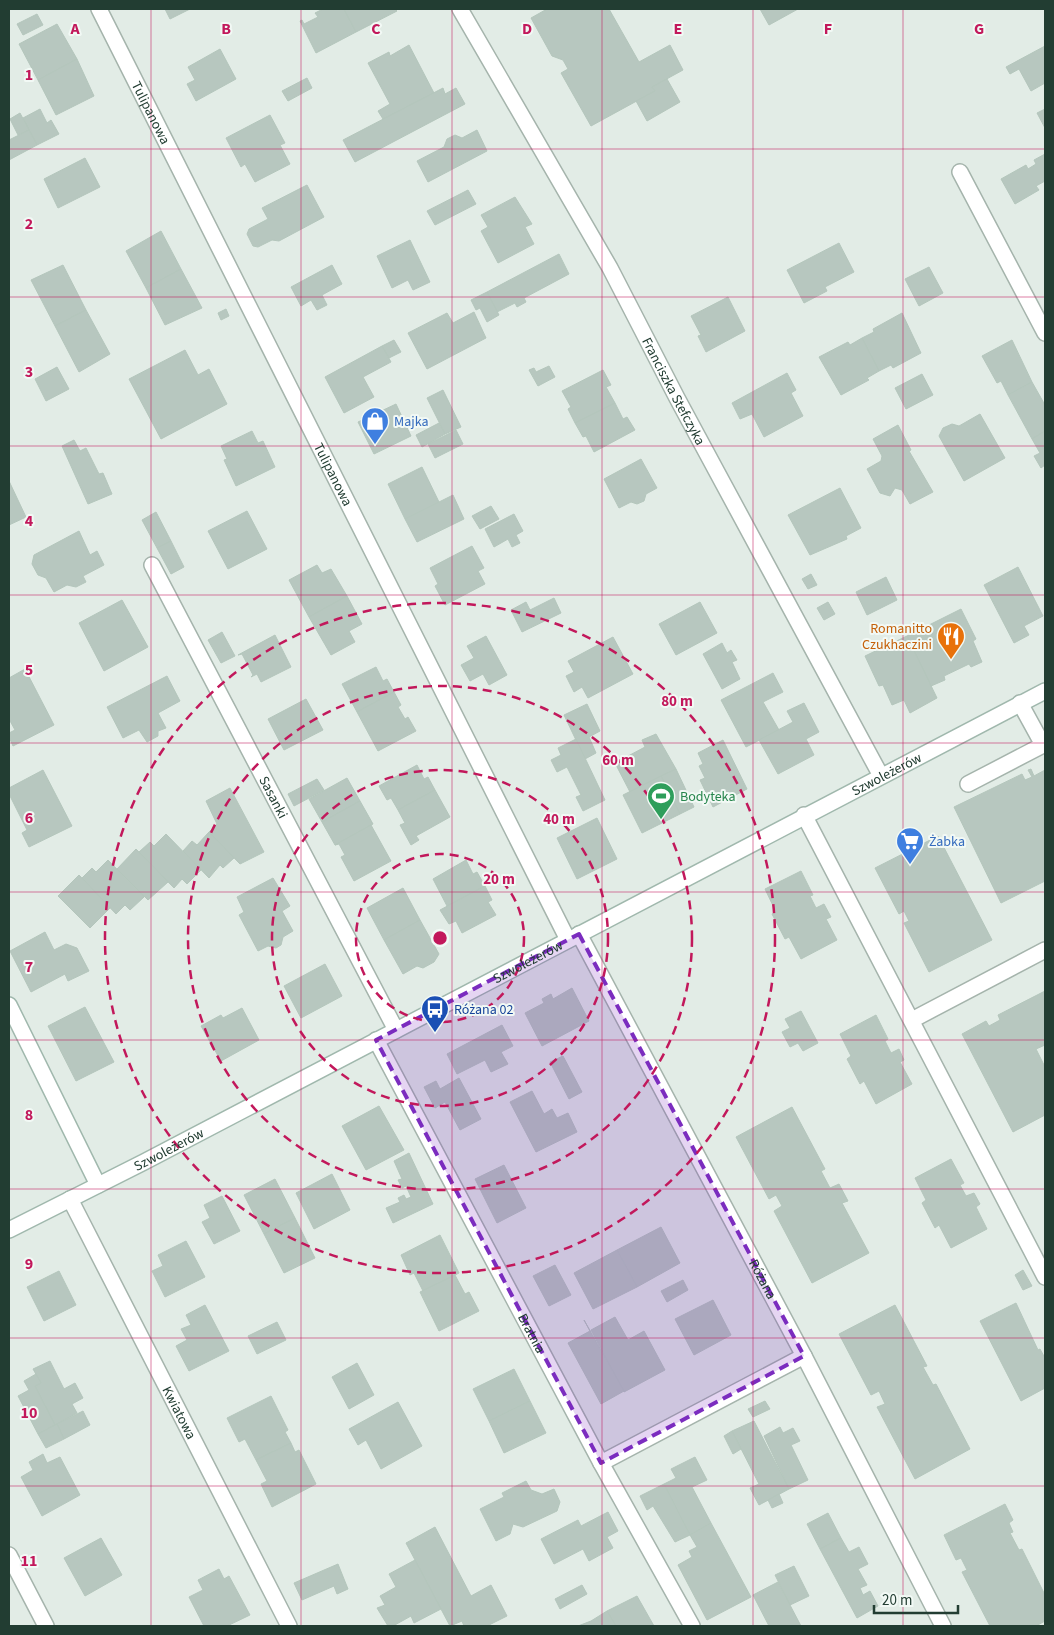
<svg xmlns="http://www.w3.org/2000/svg" width="1054" height="1635" font-family="'Source Sans 3',sans-serif">
<style>
.building{fill:#b7c7bf;stroke:#b4c6bc}
.lines{fill:none;stroke-linecap:round;stroke-linejoin:round}
.street-casing{stroke:#a5b4ac;stroke-width:18}
.secondary-casing{stroke:#a0b8ad;stroke-width:18}
.street{stroke:#fff;stroke-width:15}
.secondary{stroke:#fff;stroke-width:15}
.marked{fill:#7b2cbf;fill-opacity:0.2;stroke:#7b2cbf;stroke-width:4;stroke-dasharray:10 6;stroke-linejoin:round}
.grid{fill:none;stroke:#c2185b;stroke-width:1;stroke-opacity:0.55}
.ring{fill:none;stroke:#c2185b;stroke-width:2.5;stroke-dasharray:9 6}
.labels{text-anchor:middle;stroke-width:4;stroke-linejoin:round;paint-order:stroke}
.street-label{font-size:14px;fill:#223d32;stroke:#f2f9f5}
.shop-label{font-size:14px;fill:#366cbe;stroke:#f2f9f5;text-anchor:start}
.food-label{font-size:14px;fill:#c56008;stroke:#f2f9f5;text-anchor:end}
.leisure-label{font-size:14px;fill:#27864d;stroke:#f2f9f5;text-anchor:start}
.transit-label{font-size:14px;fill:#164399;stroke:#f2f9f5;text-anchor:start}
.grid-label{font-size:16px;text-anchor:middle;font-weight:bold;fill:#c2185b;stroke:#f2f9f5;stroke-width:4;stroke-linejoin:round;paint-order:stroke}
.centre{fill:#c2185b;stroke:#f2f9f5;stroke-width:2.5}
.ring-label{font-size:15px;text-anchor:middle;font-weight:bold;fill:#c2185b;stroke:#f2f9f5;stroke-width:4;stroke-linejoin:round;paint-order:stroke}
</style>
<rect width="100%" height="100%" fill="#e2ece6"/>
<g class="building">
<polygon points="165,9 190,9 170,19"/>
<polygon points="323,9 344,9 356,32 316,53 300,21 302,20 304,24 318,17 315,13"/>
<polygon points="344,9 395,9 397,11 356,32"/>
<polygon points="547,9 609,9 639,62 670,45 683,70 652,87 655,91 591,126 561,73 568,69 563,60 552,56 531,18"/>
<polygon points="760,9 798,9 769,25"/>
<polygon points="37,14 43,25 23,35 17,24"/>
<polygon points="57,24 77,59 38,80 19,44"/>
<polygon points="409,45 434,93 383,119 378,111 390,104 368,63 389,52 390,56"/>
<polygon points="1045,46 1045,83 1031,91 1019,69 1010,74 1006,67"/>
<polygon points="220,49 236,79 196,101 187,84 195,80 188,67"/>
<polygon points="77,59 94,96 56,115 38,80"/>
<polygon points="307,78 312,88 288,101 282,91"/>
<polygon points="667,79 680,102 647,121 636,101 655,91 652,87"/>
<polygon points="443,88 445,94 456,88 465,104 355,162 343,140"/>
<polygon points="40,109 47,123 51,120 59,134 37,145 23,118"/>
<polygon points="1045,109 1045,128 1037,113"/>
<polygon points="20,113 29,130 18,135 10,119"/>
<polygon points="270,115 285,143 280,145 290,164 255,182 245,164 241,167 226,138"/>
<polygon points="29,130 37,145 9,160 9,140"/>
<polygon points="477,130 487,151 428,182 417,161 444,147 447,139 455,135 462,138"/>
<polygon points="1045,154 1045,181 1036,186 1039,190 1015,204 1001,179 1026,165 1028,169 1036,164 1034,160"/>
<polygon points="85,158 100,187 58,208 44,179"/>
<polygon points="307,185 324,217 279,241 272,240 258,247 253,246 247,234 249,229 268,219 262,208"/>
<polygon points="468,190 476,204 435,225 427,211"/>
<polygon points="515,197 532,224 525,227 534,244 498,263 481,231 488,227 481,215"/>
<polygon points="161,231 181,269 146,288 126,251"/>
<polygon points="410,240 430,282 413,290 408,280 392,288 377,256"/>
<polygon points="839,243 854,272 825,287 827,291 804,303 787,270"/>
<polygon points="559,254 569,274 524,298 526,302 517,307 515,303 497,312 487,292"/>
<polygon points="63,265 86,310 55,326 31,280"/>
<polygon points="332,265 342,284 322,295 327,305 317,310 311,300 301,306 291,287"/>
<polygon points="929,267 943,293 919,306 905,279"/>
<polygon points="181,269 202,308 165,325 146,288"/>
<polygon points="487,292 499,315 487,322 480,308 476,310 471,300"/>
<polygon points="728,297 745,331 706,352 698,336 701,335 691,316"/>
<polygon points="226,309 229,316 221,320 218,313"/>
<polygon points="86,310 110,354 79,372 55,326"/>
<polygon points="474,312 486,338 427,369 408,333 447,313 453,323"/>
<polygon points="902,313 921,353 893,368 891,365 879,371 862,338 874,332 873,329"/>
<polygon points="862,338 879,371 867,378 869,380 841,395 819,357 848,342 850,345"/>
<polygon points="394,340 401,352 389,358 382,346"/>
<polygon points="1012,340 1032,382 1008,395 1001,381 997,383 982,356"/>
<polygon points="382,346 391,362 363,377 374,397 344,413 325,377"/>
<polygon points="185,350 198,375 209,369 227,404 161,439 129,379"/>
<polygon points="549,366 555,377 538,386 529,370 534,368 536,372"/>
<polygon points="57,367 69,389 46,401 35,379"/>
<polygon points="603,370 611,385 606,387 615,403 575,423 568,409 571,407 562,391"/>
<polygon points="787,373 796,390 791,393 803,416 764,437 752,414 740,419 732,403"/>
<polygon points="922,374 933,395 906,409 895,388"/>
<polygon points="1032,382 1045,405 1045,431 1032,439 1008,395"/>
<polygon points="443,390 461,427 445,434 427,398"/>
<polygon points="615,403 623,419 627,417 635,430 594,452 586,436 583,437 575,423"/>
<polygon points="396,404 411,436 374,454 358,422"/>
<polygon points="980,414 1005,458 964,481 939,436 943,428 952,424 959,426"/>
<polygon points="439,423 445,434 422,447 416,435"/>
<polygon points="898,425 911,450 909,451 933,492 910,504 902,490 895,488 890,496 880,493 867,469 881,461 882,456 873,439"/>
<polygon points="456,430 463,444 435,458 428,444"/>
<polygon points="252,431 258,443 263,441 275,467 236,486 224,460 227,459 221,446"/>
<polygon points="1045,431 1045,465 1041,468 1034,456 1040,453 1032,439"/>
<polygon points="74,440 80,451 86,448 99,474 103,473 112,494 88,504 62,446"/>
<polygon points="641,459 657,488 646,494 644,501 637,504 631,502 619,508 604,479"/>
<polygon points="422,467 439,502 405,519 388,484"/>
<polygon points="9,481 26,517 9,525"/>
<polygon points="840,488 861,528 846,536 847,539 810,555 788,515"/>
<polygon points="453,495 464,519 417,542 405,519"/>
<polygon points="491,506 499,519 480,529 472,516"/>
<polygon points="247,511 267,549 228,569 208,531"/>
<polygon points="156,512 171,541 157,548 142,520"/>
<polygon points="514,514 523,531 516,535 520,543 512,547 508,539 494,547 485,529"/>
<polygon points="79,531 90,555 97,551 104,565 83,576 86,582 76,587 67,585 54,592 46,578 38,575 32,564 34,555"/>
<polygon points="171,541 184,567 171,574 157,548"/>
<polygon points="472,546 484,568 478,571 485,584 445,605 435,586 438,584 430,568"/>
<polygon points="317,565 322,573 331,569 347,596 309,617 289,580"/>
<polygon points="1018,567 1043,616 1024,626 1029,635 1014,643 984,585"/>
<polygon points="811,574 817,585 808,589 802,579"/>
<polygon points="886,577 897,600 867,615 856,592"/>
<polygon points="347,596 362,624 349,631 355,642 331,655 309,617"/>
<polygon points="554,598 561,613 522,632 511,610 526,602 530,610"/>
<polygon points="122,600 148,647 104,671 79,623"/>
<polygon points="700,602 717,633 676,655 659,624"/>
<polygon points="828,602 835,614 824,620 817,608"/>
<polygon points="961,609 976,639 973,641 982,662 971,667 969,664 944,676 945,680 931,686 907,636"/>
<polygon points="222,632 235,656 221,663 208,640"/>
<polygon points="275,635 291,667 261,682 257,674 251,677 253,675 242,654 238,655"/>
<polygon points="486,636 507,675 489,685 483,674 470,681 461,665 474,658 467,646"/>
<polygon points="907,636 937,698 910,713 904,700 892,705 883,685 879,686 865,656"/>
<polygon points="613,637 633,674 588,698 582,687 574,692 566,676 574,672 568,661"/>
<polygon points="722,643 727,653 731,650 737,660 732,662 740,679 722,689 703,654"/>
<polygon points="376,667 383,681 387,679 394,692 357,712 342,684"/>
<polygon points="25,669 54,725 13,746 9,737 9,733 15,730 9,719 9,678"/>
<polygon points="773,673 783,692 763,702 779,730 746,747 721,700"/>
<polygon points="167,676 180,701 158,713 166,728 158,731 158,736 147,742 139,730 123,738 107,707"/>
<polygon points="394,692 401,705 398,707 405,719 408,717 416,731 378,751 357,712"/>
<polygon points="306,699 323,730 284,750 268,719"/>
<polygon points="804,703 819,732 806,739 814,755 778,774 759,740 793,722 787,711"/>
<polygon points="587,704 600,731 589,737 596,753 585,759 564,715"/>
<polygon points="656,734 676,769 630,792 615,763 645,747 642,740"/>
<polygon points="576,739 605,800 583,811 576,797 581,795 567,767 557,772 551,760 561,755 558,748"/>
<polygon points="723,740 747,789 713,807 700,780 705,778 699,766 703,764 698,753"/>
<polygon points="417,765 424,779 428,777 435,790 398,810 391,798 387,800 379,786"/>
<polygon points="676,769 694,807 680,814 661,776"/>
<polygon points="1031,769 1034,776 1045,770 1045,881 1001,903 954,807 1022,774 1025,780 1032,777 1028,770"/>
<polygon points="43,770 72,826 29,847 22,833 27,830 9,794 9,788"/>
<polygon points="661,776 680,814 642,833 623,795"/>
<polygon points="347,778 360,801 322,822 309,799"/>
<polygon points="317,779 324,790 294,806 288,794"/>
<polygon points="230,788 264,852 240,864 209,832 217,824 206,801"/>
<polygon points="435,790 450,817 416,836 419,840 411,845 400,825 405,823 398,810"/>
<polygon points="360,801 373,824 335,845 322,822"/>
<polygon points="597,818 617,859 577,879 557,838"/>
<polygon points="371,825 391,861 354,881 341,857 345,855 339,844 335,845"/>
<polygon points="209,832 234,858 223,868 220,865 209,878 183,851 192,841 197,845"/>
<polygon points="166,834 201,870 187,884 182,879 174,888 139,852 150,842 154,846"/>
<polygon points="938,836 992,940 929,972 904,923 909,921 904,911 899,914 875,868"/>
<polygon points="136,849 168,882 148,900 117,869"/>
<polygon points="108,860 144,897 130,910 125,905 116,914 82,878 92,868 96,872"/>
<polygon points="466,860 473,874 477,872 485,886 447,906 433,879"/>
<polygon points="801,871 813,895 810,896 816,908 824,904 831,917 826,919 837,940 801,959 789,937 785,939 772,914 776,912 765,889"/>
<polygon points="79,875 110,908 90,928 58,896"/>
<polygon points="273,878 290,906 282,911 293,931 283,937 281,945 276,948 268,946 258,951 239,915 244,912 237,897"/>
<polygon points="485,886 492,900 488,902 496,915 462,933 456,921 449,924 440,910"/>
<polygon points="403,888 420,920 384,940 367,908"/>
<polygon points="420,920 439,954 434,962 423,968 417,966 403,974 384,940"/>
<polygon points="45,932 54,950 66,944 77,948 89,971 68,981 65,974 31,992 10,951"/>
<polygon points="325,964 342,996 301,1018 284,986"/>
<polygon points="572,988 589,1021 542,1046 525,1013 544,1003 542,999 551,994 553,999"/>
<polygon points="1045,991 1045,1045 1036,1049 1045,1067 1045,1115 1013,1132 962,1034 986,1021 989,1026 1000,1020 998,1015"/>
<polygon points="85,1007 114,1062 76,1081 48,1026"/>
<polygon points="242,1008 259,1040 221,1061 201,1026 221,1015 223,1018"/>
<polygon points="801,1011 818,1043 803,1051 798,1043 790,1047 782,1032 790,1028 785,1019"/>
<polygon points="876,1015 888,1039 885,1041 891,1053 899,1049 904,1060 900,1062 912,1084 876,1104 864,1081 860,1084 847,1059 851,1056 840,1034"/>
<polygon points="502,1025 513,1046 501,1052 508,1064 491,1072 485,1060 457,1074 447,1054"/>
<polygon points="563,1056 582,1092 569,1099 550,1062"/>
<polygon points="459,1078 481,1119 460,1130 445,1102 435,1108 424,1087 436,1081 440,1089"/>
<polygon points="532,1091 544,1114 552,1109 557,1118 568,1113 577,1132 536,1152 510,1102"/>
<polygon points="379,1106 404,1150 366,1170 342,1126"/>
<polygon points="792,1107 825,1169 821,1171 830,1188 839,1184 848,1201 842,1203 869,1253 812,1283 774,1211 782,1206 776,1195 769,1199 736,1137"/>
<polygon points="409,1153 433,1204 393,1223 386,1208 400,1202 398,1198 404,1195 406,1199 411,1197 406,1186 402,1188 398,1180 402,1179 394,1161"/>
<polygon points="951,1159 964,1183 960,1185 966,1196 974,1193 980,1204 976,1207 987,1229 951,1248 939,1225 935,1228 922,1203 926,1200 915,1178"/>
<polygon points="504,1165 526,1208 497,1223 475,1179"/>
<polygon points="332,1174 350,1210 314,1229 296,1193"/>
<polygon points="275,1179 295,1218 264,1234 244,1195"/>
<polygon points="222,1196 240,1231 214,1244 202,1222 210,1218 204,1205"/>
<polygon points="295,1218 315,1258 284,1273 264,1234"/>
<polygon points="661,1227 680,1263 637,1287 617,1250"/>
<polygon points="440,1235 459,1273 423,1291 414,1273 410,1275 401,1255"/>
<polygon points="186,1241 205,1277 165,1297 152,1271 163,1266 158,1255"/>
<polygon points="617,1250 637,1287 593,1309 574,1273"/>
<polygon points="555,1265 571,1295 549,1306 533,1276"/>
<polygon points="1023,1270 1032,1286 1023,1290 1015,1275"/>
<polygon points="59,1271 76,1305 44,1321 27,1287"/>
<polygon points="455,1275 465,1294 469,1292 479,1311 439,1331 420,1292"/>
<polygon points="683,1280 688,1290 667,1302 661,1291"/>
<polygon points="713,1300 731,1335 694,1355 675,1319"/>
<polygon points="1016,1303 1038,1350 1040,1349 1045,1358 1045,1388 1021,1401 980,1321"/>
<polygon points="205,1305 229,1351 189,1371 176,1346 187,1340 181,1329 191,1325 186,1315"/>
<polygon points="895,1305 927,1366 923,1367 933,1385 936,1384 970,1449 915,1479 877,1407 885,1404 879,1391 871,1395 839,1334"/>
<polygon points="615,1317 628,1340 644,1331 665,1370 624,1392 591,1330"/>
<polygon points="584,1320 624,1391 601,1404 568,1343 590,1331"/>
<polygon points="277,1322 286,1340 257,1354 248,1336"/>
<polygon points="50,1361 64,1389 75,1383 83,1398 72,1404 77,1413 55,1425 35,1386 41,1383 33,1369"/>
<polygon points="357,1363 374,1395 349,1409 332,1377"/>
<polygon points="514,1369 530,1401 489,1421 473,1389"/>
<polygon points="36,1374 41,1383 35,1386 55,1425 38,1434 18,1396 29,1390 24,1381"/>
<polygon points="271,1396 288,1430 285,1432 291,1443 256,1460 245,1439 239,1442 227,1418"/>
<polygon points="530,1401 546,1433 504,1453 489,1421"/>
<polygon points="765,1401 770,1409 753,1417 748,1409"/>
<polygon points="398,1402 422,1446 381,1469 366,1440 358,1445 349,1429"/>
<polygon points="83,1411 90,1425 64,1439 57,1424"/>
<polygon points="754,1421 789,1489 759,1505 750,1488 759,1484 732,1431"/>
<polygon points="57,1424 64,1439 46,1448 38,1434"/>
<polygon points="780,1427 783,1433 793,1428 800,1441 791,1445 808,1480 789,1489 764,1436"/>
<polygon points="732,1431 741,1449 733,1454 724,1436"/>
<polygon points="291,1443 295,1452 299,1450 316,1484 272,1507 261,1484 267,1481 256,1460"/>
<polygon points="43,1454 47,1463 60,1457 80,1495 42,1516 21,1477 33,1470 29,1462"/>
<polygon points="695,1457 707,1480 692,1487 711,1523 690,1535 664,1484 676,1478 671,1469"/>
<polygon points="526,1481 531,1490 542,1494 554,1489 560,1502 557,1511 523,1527 513,1524 510,1534 496,1541 480,1509 504,1497 502,1493"/>
<polygon points="664,1484 690,1535 675,1542 653,1506 647,1510 640,1496"/>
<polygon points="779,1494 783,1503 772,1508 768,1500"/>
<polygon points="1005,1504 1013,1520 1009,1523 1013,1532 1010,1533 1019,1550 1022,1549 1045,1595 1045,1621 1036,1626 990,1626 962,1572 967,1570 961,1558 956,1560 944,1535"/>
<polygon points="608,1512 618,1531 607,1537 613,1548 589,1561 583,1549 554,1564 541,1539 578,1520 581,1526"/>
<polygon points="828,1513 841,1538 820,1549 807,1524"/>
<polygon points="711,1523 751,1597 707,1620 678,1565 692,1557 689,1551 697,1547 690,1535"/>
<polygon points="435,1527 471,1596 491,1585 507,1616 487,1626 464,1626 462,1621 450,1626 406,1543"/>
<polygon points="101,1538 122,1575 85,1596 64,1558"/>
<polygon points="841,1538 849,1552 859,1547 868,1564 858,1569 867,1585 860,1588 863,1595 870,1591 878,1606 857,1618 820,1549"/>
<polygon points="415,1560 441,1609 414,1623 411,1616 393,1626 388,1626 377,1608 385,1605 380,1596 396,1587 389,1574"/>
<polygon points="338,1564 348,1589 337,1594 334,1586 302,1600 294,1583"/>
<polygon points="794,1566 809,1596 790,1605 775,1575"/>
<polygon points="219,1569 224,1579 229,1576 250,1615 227,1626 204,1626 189,1597 203,1590 198,1580"/>
<polygon points="778,1582 790,1605 801,1626 769,1626 753,1595"/>
<polygon points="582,1585 587,1594 560,1609 555,1599"/>
<polygon points="637,1596 654,1626 616,1626 607,1611"/>
<polygon points="607,1611 616,1626 578,1626 591,1621"/>
</g>
<g class="lines">
<g class="street-casing">
<g id="street">
<path id="s1" d="M 99,9 L 568,940"/>
<path id="s2" d="M 460,9 L 610,268 L 677,398 L 881,776"/>
<polyline points="960,172 1045,333"/>
<path id="s3" d="M 152,565 L 396,1030"/>
<polyline points="968,784 1043,745 1020,703"/>
<polyline points="804,815 1045,1277"/>
<path id="s4" d="M 579,934 L 804,1356 L 943,1626"/>
<polyline points="912,1020 1045,950"/>
<path id="s5" d="M 376,1040 L 601,1463 L 692,1626"/>
<path id="s6" d="M 70,1199 L 289,1626"/>
<polyline points="601,1463 804,1356"/>
<polyline points="9,1555 46,1626"/>
</g>
</g>
<g class="secondary-casing">
<g id="secondary">
<polyline points="9,1005 98,1185"/>
<path id="s7" d="M 9,1230 L 144,1162 L 1045,691"/>
</g>
</g>
<use href="#street" class="street"/>
<use href="#secondary" class="secondary"/>
</g>
<path class="marked" d="M 579,934 L 804,1356 L 601,1463 L 376,1040 Z"/>
<path class="grid" d="M 151,9 L 151,1626M 301,9 L 301,1626M 452,9 L 452,1626M 602,9 L 602,1626M 753,9 L 753,1626M 903,9 L 903,1626M 9,149 L 1045,149M 9,297 L 1045,297M 9,446 L 1045,446M 9,595 L 1045,595M 9,743 L 1045,743M 9,892 L 1045,892M 9,1040 L 1045,1040M 9,1189 L 1045,1189M 9,1338 L 1045,1338M 9,1486 L 1045,1486"/>
<g class="ring">
<circle cx="440" cy="938" r="84"/>
<circle cx="440" cy="938" r="168"/>
<circle cx="440" cy="938" r="252"/>
<circle cx="440" cy="938" r="335"/>
</g>
<defs>
<g id="shop-pin" transform="scale(1.4375)"><path d="M0 17L-7.5 6A9.5 9.5 0 1 1 7.5 6Z" fill="#3f7fe0" stroke="#f2f9f5"/><path d="M-5-2.5h2.3a2.7 3.5 0 0 1 5.4 0H5L5.5 6h-11ZM-1.5-2.5h3a1.5 2.3 0 0 0-3 0Z" fill="#fff"/></g>
<g id="restaurant-pin" transform="scale(1.4375)"><path d="M0 17L-7.5 6A9.5 9.5 0 1 1 7.5 6Z" fill="#e8710a" stroke="#f2f9f5"/><path d="M-5-6h1v4h1v-4h1v4h1v-4h1v5L-1.5 .5V6h-2V.5L-5-1ZM5-6V6H3V1.5H1.5Q1.5-4 5-6Z" fill="#fff"/></g>
<g id="stadium-pin" transform="scale(1.4375)"><path d="M0 17L-7.5 6A9.5 9.5 0 1 1 7.5 6Z" fill="#2e9e5b" stroke="#f2f9f5"/><path d="M0-5a6.5 5 0 1 0 0 10a6.5 5 0 1 0 0-10ZM-3.5-1.8h7v3.6h-7Z" fill="#fff"/></g>
<g id="supermarket-pin" transform="scale(1.4375)"><path d="M0 17L-7.5 6A9.5 9.5 0 1 1 7.5 6Z" fill="#3f7fe0" stroke="#f2f9f5"/><path d="M-6-5.5h2.5l.6 2H6L4.5 2H-2.5L-4.4-4H-6ZM-1.5 3.2a1.3 1.3 0 1 0 .1 0ZM3 3.2a1.3 1.3 0 1 0 .1 0Z" fill="#fff"/></g>
<g id="bus-pin" transform="scale(1.4375)"><path d="M0 17L-7.5 6A9.5 9.5 0 1 1 7.5 6Z" fill="#1a4fb4" stroke="#f2f9f5"/><path d="M-5-6H5V4H4V6H2V4H-2V6H-4V4H-5ZM-3.5-4V0h7V-4ZM-3.5 1.2v1.5H-2V1.2ZM2 1.2v1.5H3.5V1.2Z" fill="#fff"/></g>
</defs>
<g fill-rule="evenodd">
<use href="#shop-pin" x="375" y="421"/>
<use href="#restaurant-pin" x="951" y="636"/>
<use href="#stadium-pin" x="661" y="796"/>
<use href="#supermarket-pin" x="910" y="841"/>
<use href="#bus-pin" x="435" y="1009"/>
</g>
<g class="labels">
<g class="street-label">
<text dy="5" stroke="none"><textPath href="#s1" startOffset="116">Tulipanowa</textPath></text>
<text dy="5" stroke="none"><textPath href="#s2" startOffset="438">Franciszka Stefczyka</textPath></text>
<text dy="5" stroke="none"><textPath href="#s1" startOffset="521">Tulipanowa</textPath></text>
<text dy="5" stroke="none"><textPath href="#s7" startOffset="989">Szwoleżerów</textPath></text>
<text dy="5" stroke="none"><textPath href="#s3" startOffset="262">Sasanki</textPath></text>
<text dy="5" stroke="none"><textPath href="#s7" startOffset="584">Szwoleżerów</textPath></text>
<text dy="5" stroke="none"><textPath href="#s7" startOffset="179">Szwoleżerów</textPath></text>
<text dy="5" stroke="none"><textPath href="#s4" startOffset="391">Różana</textPath></text>
<text dy="5" stroke="none"><textPath href="#s5" startOffset="332">Bratnia</textPath></text>
<text dy="5" stroke="none"><textPath href="#s6" startOffset="240">Kwiatowa</textPath></text>
</g>
<g class="shop-label">
<text x="394" y="426">Majka</text>
<text x="929" y="846">Żabka</text>
</g>
<g class="food-label">
<text x="932" y="633">Romanitto<tspan x="932" dy="16">Czukhaczini</tspan></text>
</g>
<g class="leisure-label">
<text x="680" y="801">Bodyteka</text>
</g>
<g class="transit-label">
<text x="454" y="1014">Różana 02</text>
</g>
</g>
<g class="grid-label">
<text x="75" y="34">A</text>
<text x="226" y="34">B</text>
<text x="376" y="34">C</text>
<text x="527" y="34">D</text>
<text x="678" y="34">E</text>
<text x="828" y="34">F</text>
<text x="979" y="34">G</text>
<text x="29" y="80">1</text>
<text x="29" y="229">2</text>
<text x="29" y="377">3</text>
<text x="29" y="526">4</text>
<text x="29" y="675">5</text>
<text x="29" y="823">6</text>
<text x="29" y="972">7</text>
<text x="29" y="1120">8</text>
<text x="29" y="1269">9</text>
<text x="29" y="1418">10</text>
<text x="29" y="1566">11</text>
</g>
<circle cx="440" cy="938" r="8" class="centre"/>
<g class="ring-label">
<text x="677" y="706">80 m</text>
<text x="618" y="765">60 m</text>
<text x="559" y="824">40 m</text>
<text x="499" y="884">20 m</text>
</g>
<rect width="1054" height="1635" fill="none" stroke="#223d32" stroke-width="20"/>
<path d="M874 1605v8h84v-8" fill="none" stroke="#223d32" stroke-width="2.5"/>
<text x="882" y="1605" font-size="15" fill="#223d32" stroke="#f2f9f5" stroke-width="4" paint-order="stroke">20 m</text>
</svg>
